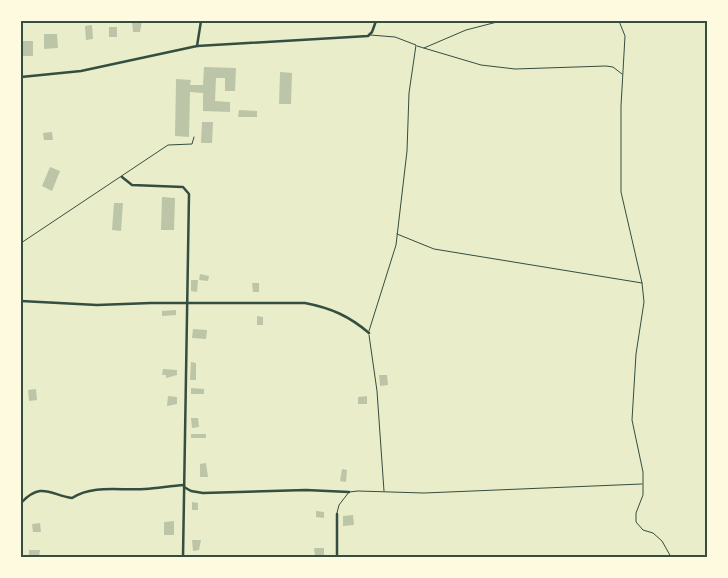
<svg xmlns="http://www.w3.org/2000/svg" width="728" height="578" font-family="'PT Serif',serif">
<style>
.building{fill:#bcc5a7}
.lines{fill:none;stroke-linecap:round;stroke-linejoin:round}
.service{stroke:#344e41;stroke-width:1}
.minor{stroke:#344e41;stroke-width:2.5}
.neatline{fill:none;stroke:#344e41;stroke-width:2}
</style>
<rect width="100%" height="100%" fill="#e9edc9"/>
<g class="building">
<polygon points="132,21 142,21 140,32 133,32"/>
<polygon points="92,25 93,39 86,40 85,26"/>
<rect x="109" y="27" width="8" height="10"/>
<polygon points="44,34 57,34 58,48 44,49"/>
<rect x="23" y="41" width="10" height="15"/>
<polygon points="204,67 236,68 235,91 225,91 225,78 216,78 215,101 230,102 230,112 203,111 203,93 190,92 189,137 175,136 176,79 191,80 190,85 203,85"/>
<polygon points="280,72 292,73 291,104 279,104"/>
<polygon points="239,110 257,111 257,117 238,117"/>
<polygon points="202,122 213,122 212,143 201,143"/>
<polygon points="52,132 53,140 44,140 43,133"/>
<polygon points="50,167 60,171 52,191 42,186"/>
<polygon points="162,197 175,198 174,230 161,230"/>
<polygon points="114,203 123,203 121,231 112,230"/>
<polygon points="200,274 209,276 208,281 199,280"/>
<polygon points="191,280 198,280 197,292 191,291"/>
<polygon points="252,283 259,283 259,292 253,292"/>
<polygon points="176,310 176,315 162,316 162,311"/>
<polygon points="257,316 263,317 263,325 257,325"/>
<polygon points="193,329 207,330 206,339 192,338"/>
<polygon points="191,362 196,363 196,380 190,380"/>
<polygon points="163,369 177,370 177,375 166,378 166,375 162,375"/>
<polygon points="379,375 387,375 388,385 380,386"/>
<polygon points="191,388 204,389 204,394 191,394"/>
<polygon points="36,389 37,400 29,401 28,390"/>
<polygon points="168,396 177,397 177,404 167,406"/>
<polygon points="367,396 367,404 358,404 358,397"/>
<polygon points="191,418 198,418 199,427 192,428"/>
<rect x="191" y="434" width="15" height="4"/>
<polygon points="206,463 208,477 200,477 200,464"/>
<polygon points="342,469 347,470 346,482 340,481"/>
<polygon points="192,502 198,503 198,510 192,510"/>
<polygon points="316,511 324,512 324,518 316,517"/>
<polygon points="353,515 354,525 343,526 343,516"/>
<polygon points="174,521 174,535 164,535 164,522"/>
<polygon points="40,523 41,532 33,532 32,524"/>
<polygon points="192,540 201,540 199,550 193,551"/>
<polygon points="314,548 324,548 324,556 315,556"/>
<polygon points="29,550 40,550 39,557 29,557"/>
</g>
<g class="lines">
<g class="service">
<polyline points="619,21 625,36 621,106 621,192 642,283 644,302 636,354 632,420 643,472 643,495 636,513 636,522 643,530 653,533 662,541 671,557"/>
<polyline points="417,46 481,65 515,69 606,66 613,67 622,74"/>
<polyline points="424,48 466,30 501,21"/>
<polyline points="397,234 434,249 642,283"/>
<polyline points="21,243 168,145 192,144 194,137"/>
<polyline points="369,331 396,245 407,151 409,93 416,45 395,37 370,35"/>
<polyline points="369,335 377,391 384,491"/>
<polyline points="337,513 339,505 349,492 358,491 424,493 642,484"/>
</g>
<g class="minor">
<polyline points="197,46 201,21"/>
<polyline points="21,77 81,71 197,46 368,36 372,32 376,21"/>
<polyline points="122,177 132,185 183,187 189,194 183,557"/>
<path d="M 21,301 L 97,305 L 151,303 L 305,303 C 331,308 349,316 369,333"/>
<polyline points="184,487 191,491 203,493 306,490 349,492"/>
<path d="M 21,503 C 41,481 51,495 72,498 C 94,484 121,491 145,489 C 158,488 171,486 184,485"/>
<polyline points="337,514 337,557"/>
</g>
</g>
<rect width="728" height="578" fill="none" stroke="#fefae0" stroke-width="45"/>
<rect x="22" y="22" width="684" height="534" class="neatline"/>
</svg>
